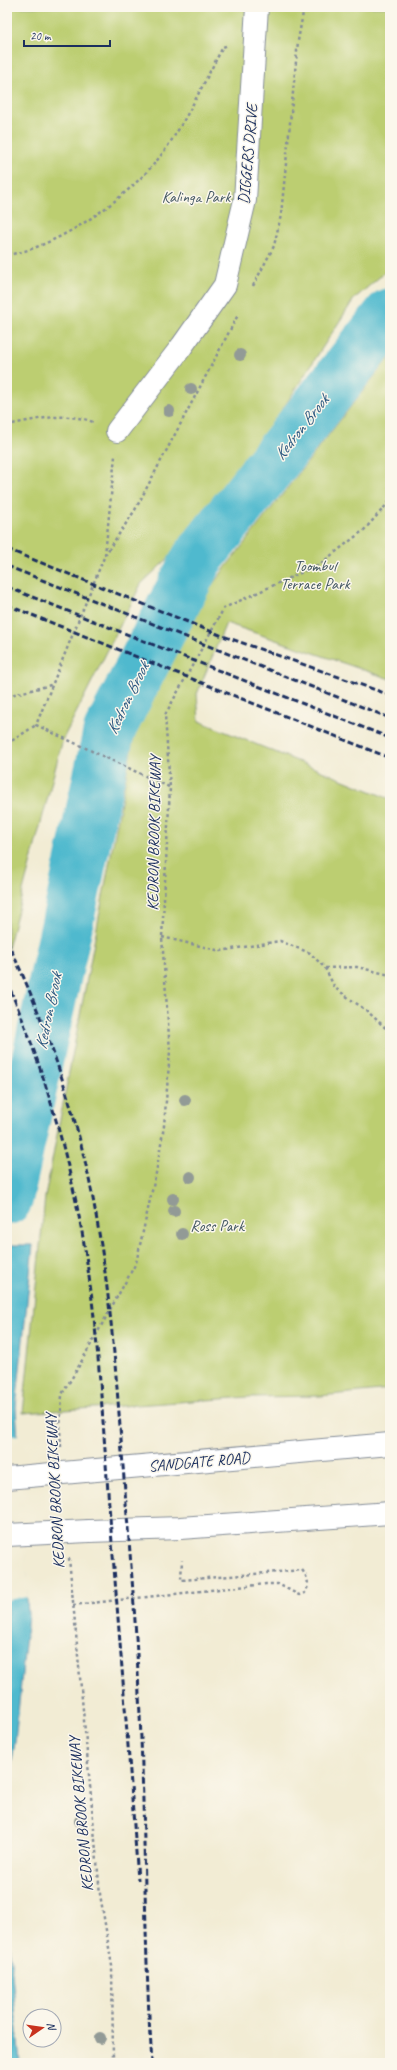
<svg xmlns="http://www.w3.org/2000/svg" width="397" height="2070" font-family="Caveat,sans-serif">
<style>
.green{fill:#bcce71;stroke:#6c7e68}
.water{fill:#50b9ce;stroke:#367496}
.pier{fill:#f2ecd4}
.lines{fill:none;stroke-linecap:round;stroke-linejoin:round}
.river{stroke:#50b9ce;stroke-width:52}
.minor-casing{stroke:#868e99;stroke-width:24}
.trunk-casing{stroke:#868e99;stroke-width:24}
.path{stroke:#868e99;stroke-width:2.5;stroke-dasharray:3 3;stroke-linecap:butt}
.minor{stroke:#fff;stroke-width:22}
.trunk{stroke:#fff;stroke-width:22}
.rail{stroke:#1b2f5e;stroke-width:3;stroke-dasharray:6 3;stroke-linecap:butt}
.trunk-bridge-casing{stroke:#868e99;stroke-width:24;stroke-linecap:butt}
.trunk-bridge{stroke:#fff;stroke-width:22}
.tree{fill:#929a96}
.labels{text-anchor:middle;stroke-width:3;stroke-linejoin:round;paint-order:stroke}
.street-label{font-size:16px;fill:#1b2f5e;stroke:#fbf7ec}
.park-label{font-size:16px;fill:#435763;stroke:#fbf7ec}
.water-label{font-size:17px;font-style:italic;fill:#2b5880;stroke:#fbf7ec}
</style>
<rect width="100%" height="100%" fill="#fbf7ec"/>
<filter id="ink" filterUnits="userSpaceOnUse"><feTurbulence type="fractalNoise" baseFrequency=".025" numOctaves="2"/><feDisplacementMap in="SourceGraphic" scale="8" xChannelSelector="R" yChannelSelector="G"/><feConvolveMatrix kernelMatrix="1 2 1 2 8 2 1 2 1" color-interpolation-filters="sRGB"/></filter>
<filter id="wash" filterUnits="userSpaceOnUse"><feTurbulence type="fractalNoise" baseFrequency=".012" numOctaves="4" result="noise"/><feDisplacementMap in="SourceGraphic" scale="16" xChannelSelector="R" yChannelSelector="G"/><feGaussianBlur stdDeviation="0.9" result="paint"/><feColorMatrix in="noise" values="0 0 0 0 0 0 0 0 0 0 0 0 0 0 0 0 0 1.4 0 .05"/><feComposite in="paint" operator="in"/></filter>
<g filter="url(#wash)">
<rect width="100%" height="100%" fill="#f2ecd4"/>
<g class="green">
<polygon points="7,7 390,7 390,268 354,299 214,515 141,584 63,739 7,952"/>
<polygon points="390,356 390,679 226,623 197,694 199,721 390,799 390,1389 320,1396 248,1397 23,1413 45,1197 134,735 201,599"/>
</g>
<g class="water">
<polygon points="7,1245 33,1245 16,1407 28,1615 15,1742 7,1792"/>
<polygon points="7,1917 20,2063 7,2063"/>
</g>
<polygon class="pier" points="19,1435 28,1597 7,1600 7,1436"/>
<g class="lines">
<polyline class="river" points="7,1199 109,731 197,559 390,314"/>
</g>
</g>
<g filter="url(#ink)">
<g class="lines">
<g class="minor-casing">
<polyline id="minor" points="117,431 182,346 225,285 245,200 257,7"/>
</g>
<g class="trunk-casing">
<g id="trunk">
<polyline points="85,1471 390,1444"/>
<polyline points="89,1531 180,1528 390,1513"/>
</g>
</g>
<g class="path">
<path d="M 7,255 C 61,247 137,192 167,147 C 188,117 205,80 223,47 L 228,45"/>
<polyline points="253,286 274,246 281,215 298,41 304,7"/>
<path d="M 7,425 C 34,420 66,411 93,422"/>
<polyline points="105,555 115,456"/>
<polyline points="7,696 51,685"/>
<polyline points="7,744 36,725"/>
<polyline points="169,787 36,725 105,555 135,510 238,315"/>
<polyline points="162,937 221,951 280,941 310,953 325,968 357,967 390,975"/>
<polyline points="325,968 335,988 367,1011 390,1032"/>
<polyline points="61,1447 60,1430 62,1394 75,1373 136,1263 156,1173 164,1126 170,1051 162,937 170,788 165,715 224,608 320,564 364,530 390,501"/>
<polyline points="69,1558 100,1894 112,1966 113,2063"/>
<path d="M 73,1605 L 266,1584 L 278,1584 L 299,1595 L 305,1593 C 310,1584 308,1578 302,1570 L 181,1580 L 182,1560"/>
</g>
<use href="#minor" class="minor"/>
<use href="#trunk" class="trunk"/>
<g class="rail">
<polyline points="7,549 220,635 390,695"/>
<polyline points="7,566 390,718"/>
<polyline points="7,587 390,738"/>
<polyline points="7,605 390,758"/>
<path d="M 7,941 C 51,1033 83,1131 99,1233 C 112,1310 117,1388 123,1466 C 129,1542 136,1619 139,1695 C 145,1808 144,1922 150,2036"/>
<path d="M 7,982 C 42,1063 66,1146 82,1232 C 98,1322 102,1414 109,1505 C 119,1630 129,1755 138,1880"/>
<polyline points="150,2031 152,2063"/>
</g>
<g class="trunk-bridge-casing">
<g id="trunk-bridge">
<polyline points="7,1478 85,1471"/>
<polyline points="7,1535 89,1531"/>
</g>
</g>
<use href="#trunk-bridge" class="trunk-bridge"/>
</g>
<g class="tree">
<circle cx="240" cy="355" r="6"/>
<circle cx="191" cy="389" r="6"/>
<circle cx="169" cy="411" r="6"/>
<circle cx="185" cy="1100" r="6"/>
<circle cx="190" cy="1177" r="6"/>
<circle cx="173" cy="1199" r="6"/>
<circle cx="174" cy="1211" r="6"/>
<circle cx="182" cy="1234" r="6"/>
<circle cx="80" cy="1821" r="6"/>
<circle cx="100" cy="2038" r="6"/>
</g>
</g>
<g class="labels">
<g class="street-label">
<text transform="translate(247 154) rotate(-85)" y="6">DIGGERS DRIVE</text>
<text transform="translate(153 833) rotate(-89)" y="6">KEDRON BROOK BIKEWAY</text>
<text transform="translate(199 1461) rotate(-5)" y="6">SANDGATE ROAD</text>
<text transform="translate(54 1491) rotate(-93)" y="6">KEDRON BROOK BIKEWAY</text>
<text transform="translate(80 1814) rotate(-95)" y="6">KEDRON BROOK BIKEWAY</text>
</g>
<g class="park-label">
<text x="196" y="202">Kalinga Park</text>
<text x="315" y="571">Toombul<tspan x="315" dy="18">Terrace Park</tspan></text>
<text x="217" y="1231">Ross Park</text>
</g>
<g class="water-label">
<text transform="translate(301 427) rotate(-52)" y="6">Kedron Brook</text>
<text transform="translate(127 698) rotate(-64)" y="6">Kedron Brook</text>
<text transform="translate(48 1011) rotate(-78)" y="6">Kedron Brook</text>
</g>
</g>
<rect width="397" height="2070" fill="none" stroke="#fbf7ec" stroke-width="24"/>
<g transform="translate(42 2028) rotate(77)"><circle r="19" fill="#fbf7ec" stroke="#a1a7b3"/>
<path d="M0-3L7 15L0 10L-7 15Z" fill="#c8321e"/>
<text y="-6" font-size="11" font-weight="bold" text-anchor="middle" fill="#1b2f5e">N</text>
</g>
<path d="M24 40v6h86v-6" fill="none" stroke="#1b2f5e" stroke-width="2"/>
<text x="30" y="40" font-size="12" fill="#1b2f5e" stroke="#fbf7ec" stroke-width="3" paint-order="stroke">20 m</text>
</svg>
